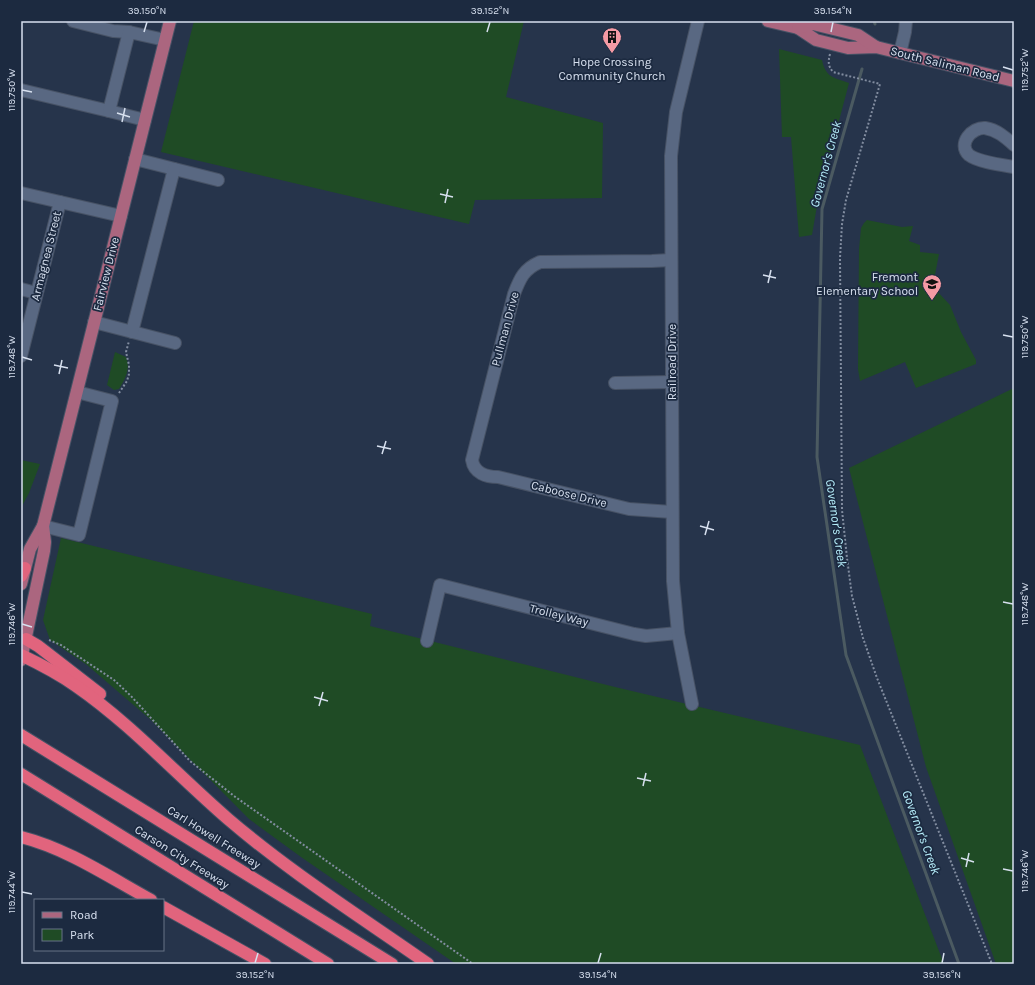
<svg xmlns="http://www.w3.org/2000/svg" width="1035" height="985" font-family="Karla,sans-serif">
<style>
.green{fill:#1f4b25}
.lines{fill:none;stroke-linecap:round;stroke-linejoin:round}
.stream{stroke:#4b5a61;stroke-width:3}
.minor-casing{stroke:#475265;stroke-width:14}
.major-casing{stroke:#475265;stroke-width:14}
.highway-casing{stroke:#475265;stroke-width:14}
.path{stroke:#828da0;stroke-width:2;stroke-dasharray:2 2;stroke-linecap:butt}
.minor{stroke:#596882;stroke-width:12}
.major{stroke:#ab667f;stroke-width:12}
.highway{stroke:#e1647d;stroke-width:12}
.ticks{fill:none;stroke:#d7e0ef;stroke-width:1.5}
.labels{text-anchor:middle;stroke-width:3.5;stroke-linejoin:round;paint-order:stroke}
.poi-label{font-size:12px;fill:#d7e0ef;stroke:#1c2a40}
.street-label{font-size:12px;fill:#d7e0ef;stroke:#1c2a40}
.water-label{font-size:13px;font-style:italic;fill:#b7effc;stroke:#1c2a40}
.neatline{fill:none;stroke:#d7e0ef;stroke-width:1.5}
.ticks-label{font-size:10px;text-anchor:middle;fill:#d7e0ef}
</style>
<rect width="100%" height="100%" fill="#26344b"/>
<g class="green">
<polygon points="194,21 524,21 506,97 603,123 602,198 475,200 469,224 161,152"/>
<path d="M 779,49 L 822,60 C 826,78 833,77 849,83 L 818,200 L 812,235 L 799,237 L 791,137 L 782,137 Z"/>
<polygon points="867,220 902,227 913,226 909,241 920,245 920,252 939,254 934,280 936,290 950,305 961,332 976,360 976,364 916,388 905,362 860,381 858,369 859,249 861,228 864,223"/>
<path d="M 115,352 L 126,357 C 131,369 125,379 119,389 L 114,390 L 107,385 Z"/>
<polygon points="1014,388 1014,964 996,964 926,767 849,468"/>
<polygon points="21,460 40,464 29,493 21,508"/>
<polygon points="61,538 372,614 370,626 615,687 860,745 944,964 456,964 301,857 249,819 151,720 87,665 50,640 43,620"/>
</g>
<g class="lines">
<g class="stream">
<polyline points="874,21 875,24"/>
<polyline points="862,69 822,209 817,457 846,655 959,964"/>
</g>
<g class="minor-casing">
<g id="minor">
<polyline points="73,21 113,31 129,32"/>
<polyline points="900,53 905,32 906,21"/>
<polyline points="21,90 109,111"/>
<polyline points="145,120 109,111 129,32 165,40"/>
<path d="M 1014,145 C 1005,137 997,130 985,128 C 972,127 957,144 969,155 C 978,162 1002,165 1014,167"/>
<polyline points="135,159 218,180"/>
<polyline points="21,193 121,216"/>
<path d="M 671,260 L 652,261 L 540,262 C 524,269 520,278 514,294 L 472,460 C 474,473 486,477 498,477 L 629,509 L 672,512"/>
<polyline points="21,289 36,293"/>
<polyline points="94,322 175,343"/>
<polyline points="132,332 174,169"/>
<polyline points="21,356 60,202"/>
<polyline points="615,383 672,382"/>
<polyline points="43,526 79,535 112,401 77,392"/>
<polyline points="427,641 440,585 634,634 646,636 678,633"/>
<polyline points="692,704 678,633 673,581 671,156 676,112 698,21"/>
</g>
</g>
<g class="major-casing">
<g id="major">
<polyline points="768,21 798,28 816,40 848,48 876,47 1014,81"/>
<polyline points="798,28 813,24 858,35 876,47"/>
<polyline points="21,584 30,549 43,526 170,21"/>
<polyline points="21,660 44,551 45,542 43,526"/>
</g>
</g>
<g class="highway-casing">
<g id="highway">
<polyline points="21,576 25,568"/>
<polyline points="26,639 38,646 100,694"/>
<path d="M 21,655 C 40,664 59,674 76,686 C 131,724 177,775 228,819 C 291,873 361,917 428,964"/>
<polyline points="21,735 392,964"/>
<polyline points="21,774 328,964"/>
<path d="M 21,837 C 68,849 109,877 151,900"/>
<polyline points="163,907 265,964"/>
</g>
</g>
<g class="path">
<path d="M 830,54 C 828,62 828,66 833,72 L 880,84 L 846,200 L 842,224 L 840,258 L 842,510 L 847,558 L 852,596 L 863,638 L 877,678 L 992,964"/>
<polyline points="119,393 127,381 129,374 129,365 126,352 129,341"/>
<polyline points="49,640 61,645 114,680 131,696 190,761 234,796 473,964"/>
</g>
<use href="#minor" class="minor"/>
<use href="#major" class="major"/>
<use href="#highway" class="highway"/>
</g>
<path class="ticks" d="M 144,32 L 147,22M 487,32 L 490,22M 831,32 L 833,22M 1003,67 L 1013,70M 22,90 L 32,92M 117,113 L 130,117M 122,122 L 125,108M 440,194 L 453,197M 445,203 L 448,189M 763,275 L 776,278M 768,283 L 771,270M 1003,335 L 1013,337M 22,357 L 32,360M 54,365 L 68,368M 59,374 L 62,360M 377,446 L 391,449M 382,454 L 386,441M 700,526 L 714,530M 705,535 L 709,521M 1003,602 L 1013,604M 22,624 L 32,627M 314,697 L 328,701M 319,706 L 323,692M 637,778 L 651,781M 643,786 L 646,773M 961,858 L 974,862M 966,867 L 969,853M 1003,869 L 1013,871M 22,892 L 32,894M 255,963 L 258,953M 598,963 L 601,953M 942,963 L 944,953"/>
<defs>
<g id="building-pin" transform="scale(1)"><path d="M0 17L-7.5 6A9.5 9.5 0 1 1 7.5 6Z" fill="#f49aa4" stroke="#1c2a40"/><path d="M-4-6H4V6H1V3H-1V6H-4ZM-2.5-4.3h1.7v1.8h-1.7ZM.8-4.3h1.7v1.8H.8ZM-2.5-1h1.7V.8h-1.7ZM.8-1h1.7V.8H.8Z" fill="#111"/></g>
<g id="school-pin" transform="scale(1)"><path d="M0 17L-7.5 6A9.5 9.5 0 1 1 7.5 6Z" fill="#f49aa4" stroke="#1c2a40"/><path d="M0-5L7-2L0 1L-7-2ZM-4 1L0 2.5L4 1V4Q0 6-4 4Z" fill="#111"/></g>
</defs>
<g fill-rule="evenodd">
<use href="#building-pin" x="612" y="37"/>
<use href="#school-pin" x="932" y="284"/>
</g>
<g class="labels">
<g class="poi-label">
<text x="612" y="66">Hope Crossing<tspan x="612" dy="14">Community Church</tspan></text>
<text x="918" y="281" text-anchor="end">Fremont<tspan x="918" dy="14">Elementary School</tspan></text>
</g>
<g class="street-label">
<text transform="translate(945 64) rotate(14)" y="4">South Saliman Road</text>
<text transform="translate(46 256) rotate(-76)" y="4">Armagnea Street</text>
<text transform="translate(106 274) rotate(-76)" y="4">Fairview Drive</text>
<text transform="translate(505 329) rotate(-75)" y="4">Pullman Drive</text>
<text transform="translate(672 362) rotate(-90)" y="4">Railroad Drive</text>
<text transform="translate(569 494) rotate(14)" y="4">Caboose Drive</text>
<text transform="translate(559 615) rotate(14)" y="4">Trolley Way</text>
<text transform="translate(214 837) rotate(32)" y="4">Carl Howell Freeway</text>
<text transform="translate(182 857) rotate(32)" y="4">Carson City Freeway</text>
</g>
<g class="water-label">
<text transform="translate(825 164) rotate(-75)" y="5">Governor's Creek</text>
<text transform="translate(837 523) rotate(82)" y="5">Governor's Creek</text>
<text transform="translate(922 832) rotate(70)" y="5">Governor's Creek</text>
</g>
</g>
<rect width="1035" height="985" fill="none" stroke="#1c2a40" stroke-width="44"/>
<rect x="34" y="899" width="130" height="52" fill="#1c2a40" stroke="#677386"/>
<rect x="42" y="912" width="20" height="6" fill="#ab667f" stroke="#677386"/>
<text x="70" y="919" font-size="12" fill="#d7e0ef">Road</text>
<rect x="42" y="929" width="20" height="12" fill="#1f4b25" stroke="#677386"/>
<text x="70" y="939" font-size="12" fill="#d7e0ef">Park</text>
<rect x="22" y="22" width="991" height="941" class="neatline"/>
<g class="ticks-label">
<text x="147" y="14">39.150°N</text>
<text x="490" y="14">39.152°N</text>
<text x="833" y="14">39.154°N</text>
<text transform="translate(1024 70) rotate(-90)" y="4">119.752°W</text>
<text transform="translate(11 90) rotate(-90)" y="4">119.750°W</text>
<text transform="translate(1024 337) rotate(-90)" y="4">119.750°W</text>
<text transform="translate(11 357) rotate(-90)" y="4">119.748°W</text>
<text transform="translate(1024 604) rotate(-90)" y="4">119.748°W</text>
<text transform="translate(11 624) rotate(-90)" y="4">119.746°W</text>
<text transform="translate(1024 871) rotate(-90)" y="4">119.746°W</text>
<text transform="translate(11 892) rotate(-90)" y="4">119.744°W</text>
<text x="255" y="978">39.152°N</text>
<text x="598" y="978">39.154°N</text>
<text x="942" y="978">39.156°N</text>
</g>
</svg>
